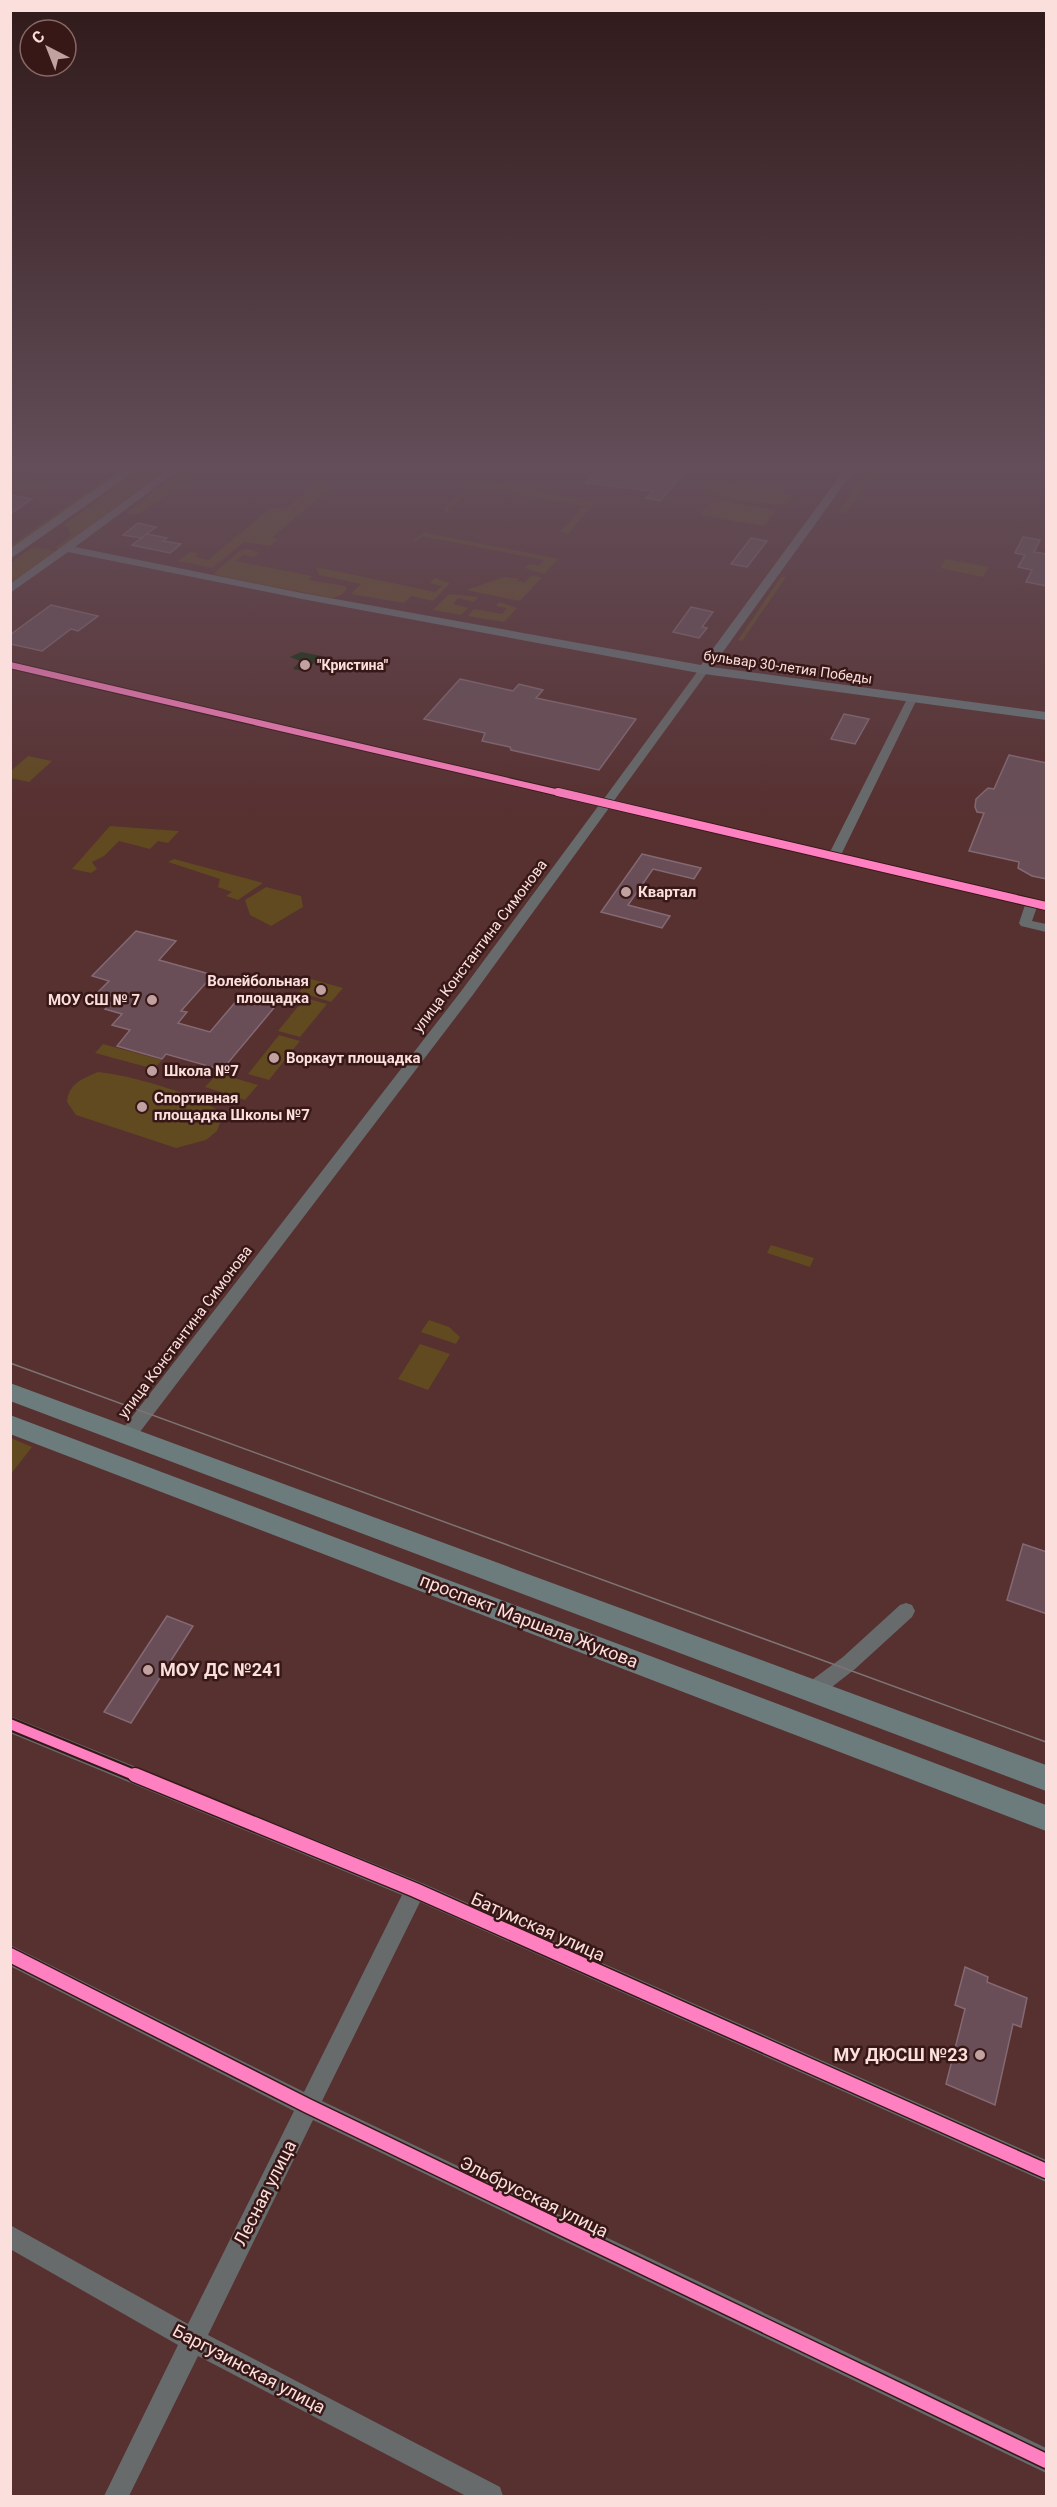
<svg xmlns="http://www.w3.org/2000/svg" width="1057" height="2507" font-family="Roboto,sans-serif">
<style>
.green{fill:#614920}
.water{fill:#0b290a}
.building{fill:#694e57;stroke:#846973;stroke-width:1.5}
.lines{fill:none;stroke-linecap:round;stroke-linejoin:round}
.minor{fill:#676b6c;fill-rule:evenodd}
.major{fill:#687477;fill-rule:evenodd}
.highway{fill:#6c7b7c;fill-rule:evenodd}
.tram{stroke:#7c7474;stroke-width:1.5}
.cycleway-far3-casing{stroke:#381817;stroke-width:8}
.cycleway-far2-casing{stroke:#381817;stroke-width:10}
.cycleway-far1-casing{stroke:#381817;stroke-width:14}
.cycleway-casing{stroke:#381817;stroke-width:17}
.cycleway-far3{stroke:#ff80c0;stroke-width:6}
.cycleway-far2{stroke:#ff80c0;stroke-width:8}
.cycleway-far1{stroke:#ff80c0;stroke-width:10}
.cycleway{stroke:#ff80c0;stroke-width:14}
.poi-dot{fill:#c1a2a0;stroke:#381817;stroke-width:2}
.labels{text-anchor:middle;stroke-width:5;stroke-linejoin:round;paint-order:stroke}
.far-poi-label{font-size:14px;font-weight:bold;fill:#fadfdd;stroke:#381817;text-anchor:start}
.far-street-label{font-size:14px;fill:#fadfdd;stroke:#381817}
.poi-label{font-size:15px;font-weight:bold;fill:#fadfdd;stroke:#381817;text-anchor:start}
.street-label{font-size:15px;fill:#fadfdd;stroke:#381817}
.near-street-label{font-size:18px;fill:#fadfdd;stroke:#381817}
.near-poi-label{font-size:18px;font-weight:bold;fill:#fadfdd;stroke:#381817;text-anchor:start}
</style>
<rect width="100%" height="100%" fill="#573030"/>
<g class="green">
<polygon points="119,469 126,469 11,551 10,546"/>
<polygon points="141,469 168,469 58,549 55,548 71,536 68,527 64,525 66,523"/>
<polygon points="183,469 204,469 140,514 126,514"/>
<polygon points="869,469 877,469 846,513 838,513"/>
<polygon points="11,476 58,482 41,489 13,491"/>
<polygon points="320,481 328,491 272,537 278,539 270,546 244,542 212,568 178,561 190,552 198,553 195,557 208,560 272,507 285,509"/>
<polygon points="476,481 479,481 595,502 568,534 560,532 584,506 474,486 448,510 455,513 444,511 445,507"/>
<path d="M 712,481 L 778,491 L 793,496 L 787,503 C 772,507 715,498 703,489 L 703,486 Z"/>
<polygon points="713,499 776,510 764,526 700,515"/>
<polygon points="425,532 432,534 559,559 544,574 525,568 529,564 539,566 544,560 422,536 416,542 412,541"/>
<polygon points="33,547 55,551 11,583 11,563"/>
<polygon points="248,549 259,553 254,557 243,555 236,561 312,576 309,580 345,586 347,589 341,595 332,598 215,575 215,572 241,550"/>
<polygon points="946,559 989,567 983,577 940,568"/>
<polygon points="316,567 435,592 442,586 430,583 435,578 450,583 433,601 411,596 404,603 351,594 361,584 319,575"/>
<polygon points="531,576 542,577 520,601 466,590 504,577 519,579 517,581 519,582 524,580 522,582 524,583"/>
<polygon points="781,577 786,577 742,641 738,640"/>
<polygon points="449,594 478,597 474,602 458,598 453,604 468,608 461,615 433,610"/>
<polygon points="499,602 517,608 504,622 468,616 474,609 502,614 507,608 496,606"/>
<polygon points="28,756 52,761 29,782 11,778 11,771"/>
<polygon points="110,826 179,831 168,843 158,841 150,849 119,841 104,856 92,862 97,869 91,873 72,869"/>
<polygon points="174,859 263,883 238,900 226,896 232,892 218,887 220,879 168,862"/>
<polygon points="266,887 301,896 303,907 271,926 250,915 245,900"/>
<polygon points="311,979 343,988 331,1002 299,992"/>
<polygon points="305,998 327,1004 300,1037 278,1031"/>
<polygon points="279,1035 300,1041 269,1080 248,1074"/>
<polygon points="103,1044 162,1060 154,1069 95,1053"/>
<path d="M 98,1072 C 129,1075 194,1093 219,1111 L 221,1120 L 217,1131 L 206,1140 L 176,1148 L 76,1115 L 67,1102 C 69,1083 82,1079 98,1072 Z"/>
<polygon points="218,1073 258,1085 245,1100 205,1087"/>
<polygon points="771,1245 814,1258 810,1267 767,1253"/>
<polygon points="429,1320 449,1327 460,1337 456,1344 421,1332"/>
<polygon points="420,1344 450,1354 428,1390 398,1379"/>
<polygon points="11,1438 32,1447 11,1474 10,1474"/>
</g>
<polygon class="water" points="301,652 322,656 305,671 293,669 300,661 290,657"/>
<g class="building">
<polygon points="598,469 619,473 623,469 686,471 660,501 646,498 653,491 585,483"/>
<polygon points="10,495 32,499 10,514"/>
<polygon points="138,523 156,527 141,538 123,535"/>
<polygon points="147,534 167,538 163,541 181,544 170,553 132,545"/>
<polygon points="1023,537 1040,540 1034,552 1046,554 1047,586 1026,582 1032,570 1018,567 1025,555 1015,553"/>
<polygon points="751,538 767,541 747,567 731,564"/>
<polygon points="51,605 98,616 78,631 71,629 42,651 10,644 10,635"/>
<polygon points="691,607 713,612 702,627 707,628 699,638 673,632"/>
<polygon points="460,679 513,691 519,684 543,690 536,698 636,719 599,770 511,750 510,747 482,741 485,733 424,719"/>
<polygon points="844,714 869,719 855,744 831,739"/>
<polygon points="1009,755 1047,763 1047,879 1032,876 1018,868 1019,862 969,851 984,813 977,812 975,807 976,799 988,788 994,789"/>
<polygon points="642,854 701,868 694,879 653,869 628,905 670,916 662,928 601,912"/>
<polygon points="136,931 176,941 159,960 213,975 181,1011 187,1012 178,1023 210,1032 243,993 278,1003 222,1070 166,1054 162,1059 117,1046 130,1030 112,1025 122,1014 105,1009 116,997 98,992 109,981 92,976"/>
<polygon points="1023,1544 1047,1552 1047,1614 1007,1600"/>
<polygon points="167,1616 193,1626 131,1723 104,1712"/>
<polygon points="965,1967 988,1977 987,1982 1027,1998 1021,2027 1013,2024 995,2105 946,2084 965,2009 955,2005"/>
</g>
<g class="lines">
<g class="minor">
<polygon points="10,662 603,800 700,668 704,667 709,670 613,802 830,852 907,699 916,697 917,699 841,855 1046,902 1046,910 1037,907 1032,921 1046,924 1046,932 1021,926 1019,923 1025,905 609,808 472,996 133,1441 127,1443 121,1441 119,1436 121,1431 462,990 599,805 10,668"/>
<polygon points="906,1603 912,1605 915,1611 912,1617 855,1669 819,1697 812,1699 805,1697 803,1691 805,1685 843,1657 900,1605"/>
<polygon points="10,1716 422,1883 1046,2160 1046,2182 420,1902 322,2101 1046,2448 1046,2473 313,2120 208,2335 500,2487 503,2496 466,2496 198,2356 129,2496 104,2496 178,2345 10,2249 10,2225 188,2324 294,2111 10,1966 10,1945 304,2092 402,1895 10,1733"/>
</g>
<polygon class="major" points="169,469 180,469 75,547 302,593 701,665 845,469 855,469 712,667 1046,712 1046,720 704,674 302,599 68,552 10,593 10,584"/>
<g class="highway">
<polygon points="124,469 138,469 10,559 10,549"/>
<polygon points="10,1383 1046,1765 1046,1791 10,1401"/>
<polygon points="10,1415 1046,1805 1046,1831 10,1434"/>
</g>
<polyline class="tram" points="10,1363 1046,1742"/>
<g class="cycleway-far3-casing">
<polyline id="cycleway-far3" points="10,665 564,794"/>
</g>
<g class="cycleway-far2-casing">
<polyline id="cycleway-far2" points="558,792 1046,906"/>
</g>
<g class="cycleway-far1-casing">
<polyline id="cycleway-far1" points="10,1724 139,1777"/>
</g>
<g class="cycleway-casing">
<g id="cycleway">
<polyline points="135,1775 415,1890 1046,2171"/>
<polyline points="10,1955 308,2106 1046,2461"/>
</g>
</g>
<use href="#cycleway-far3" class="cycleway-far3"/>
<use href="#cycleway-far2" class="cycleway-far2"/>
<use href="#cycleway-far1" class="cycleway-far1"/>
<use href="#cycleway" class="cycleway"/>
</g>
<linearGradient id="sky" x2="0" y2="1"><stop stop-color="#301a1a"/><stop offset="0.57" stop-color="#634e59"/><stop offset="1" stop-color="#634e59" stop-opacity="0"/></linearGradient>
<rect width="1057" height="820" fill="url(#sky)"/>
<g class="poi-dot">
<circle cx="305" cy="665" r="6"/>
<circle cx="626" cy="892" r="6"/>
<circle cx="321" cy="990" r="6"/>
<circle cx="152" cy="1000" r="6"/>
<circle cx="274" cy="1058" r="6"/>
<circle cx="152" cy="1071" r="6"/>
<circle cx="142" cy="1107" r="6"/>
<circle cx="148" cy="1670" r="6"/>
<circle cx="980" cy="2055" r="6"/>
</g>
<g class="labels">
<g class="far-poi-label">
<text x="317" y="670">"Кристина"</text>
</g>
<g class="far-street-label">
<text transform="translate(788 667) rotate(8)" y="5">бульвар 30-летия Победы</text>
</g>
<g class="poi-label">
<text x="638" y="897">Квартал</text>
<text x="309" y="986" text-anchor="end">Волейбольная<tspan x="309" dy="17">площадка</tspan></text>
<text x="140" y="1005" text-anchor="end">МОУ СШ № 7</text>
<text x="286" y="1063">Воркаут площадка</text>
<text x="164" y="1076">Школа №7</text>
<text x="154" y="1103">Спортивная<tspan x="154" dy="17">площадка Школы №7</tspan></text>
</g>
<g class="street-label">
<text transform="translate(480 946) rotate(-53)" y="5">улица Константина Симонова</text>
<text transform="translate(185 1332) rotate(-53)" y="5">улица Константина Симонова</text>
</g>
<g class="near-street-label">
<text transform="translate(529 1621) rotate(21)" y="6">проспект Маршала Жукова</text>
<text transform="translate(538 1927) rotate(24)" y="6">Батумская улица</text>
<text transform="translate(265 2193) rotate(-63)" y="6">Лесная улица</text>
<text transform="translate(534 2197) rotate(26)" y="6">Эльбрусская улица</text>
<text transform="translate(249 2369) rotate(28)" y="6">Баргузинская улица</text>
</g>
<g class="near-poi-label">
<text x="160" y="1676">МОУ ДС №241</text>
<text x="968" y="2061" text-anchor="end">МУ ДЮСШ №23</text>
</g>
</g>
<rect width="1057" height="2507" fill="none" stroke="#fadfdd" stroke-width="24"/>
<g transform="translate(48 48) rotate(318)"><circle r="28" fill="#381817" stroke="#866866" stroke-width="1.5"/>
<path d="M0-4.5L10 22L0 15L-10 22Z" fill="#c1a2a0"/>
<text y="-9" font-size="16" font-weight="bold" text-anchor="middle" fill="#fadfdd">С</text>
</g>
</svg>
